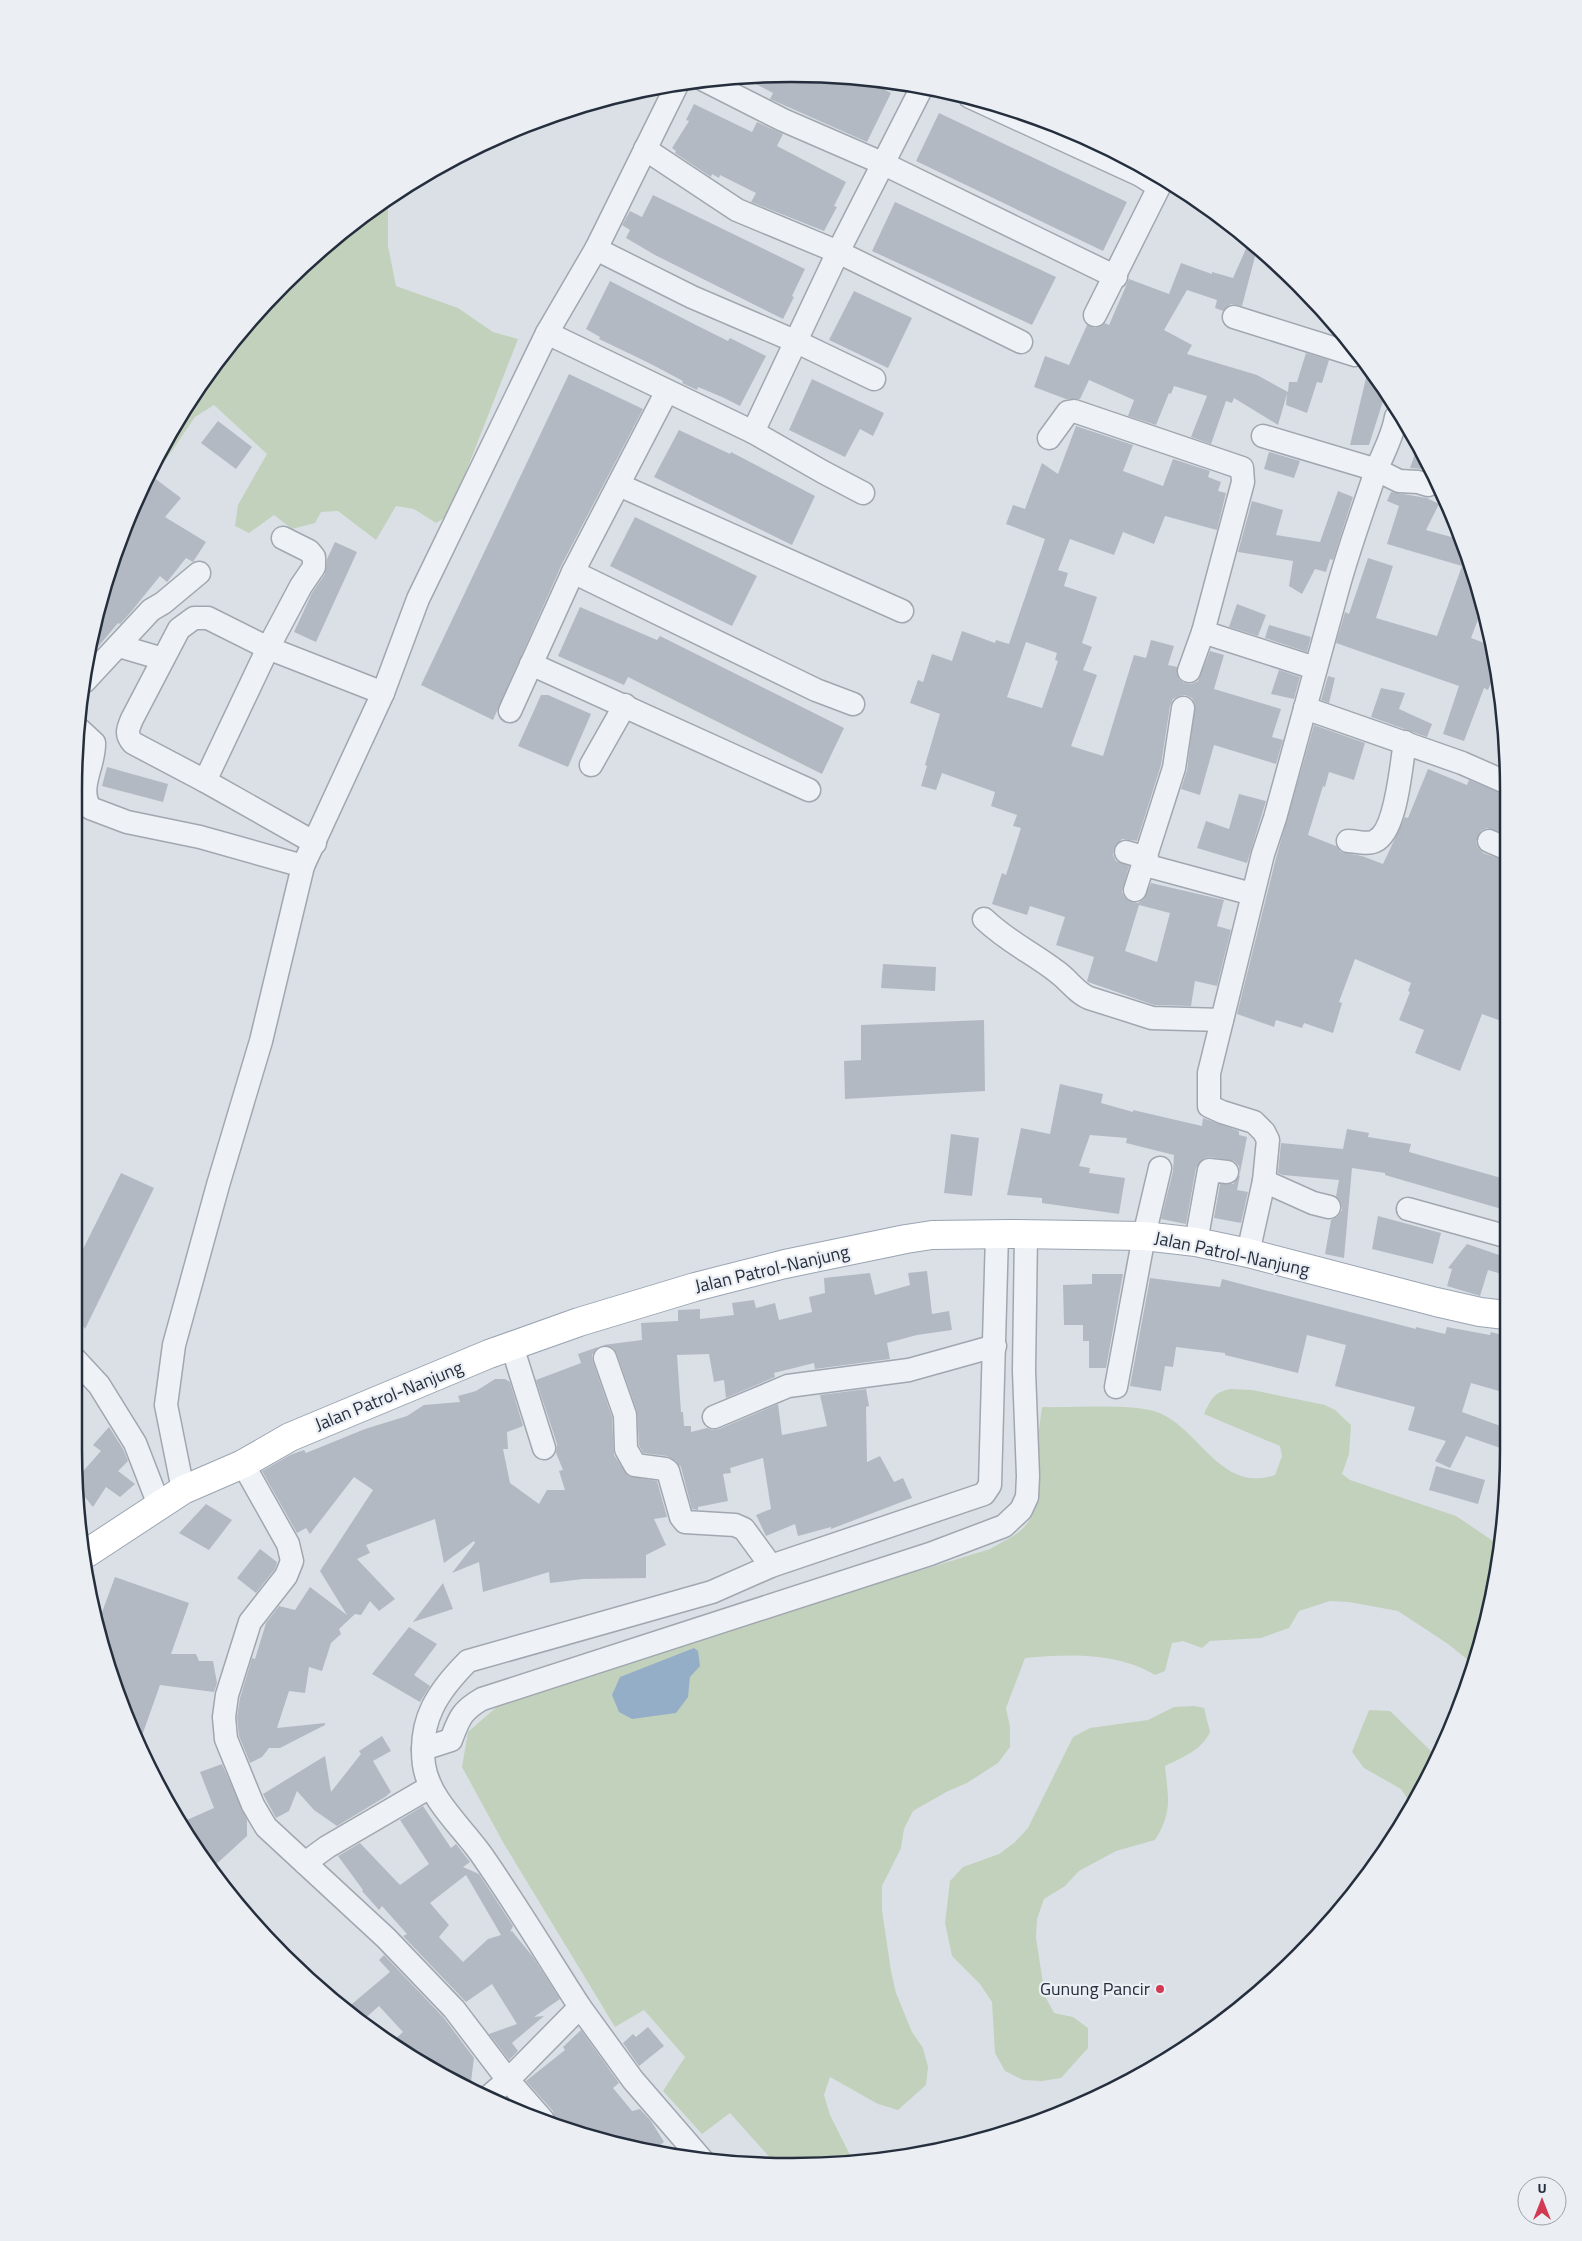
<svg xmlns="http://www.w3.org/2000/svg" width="1582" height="2241" font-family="'Titillium Web',sans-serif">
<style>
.green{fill:#c2d1bc}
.water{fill:#95aec8}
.building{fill:#b3b9c3;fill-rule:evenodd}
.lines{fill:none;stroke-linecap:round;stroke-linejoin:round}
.street-casing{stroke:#a1a7b0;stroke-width:25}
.primary-casing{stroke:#9aa4b2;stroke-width:30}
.street{stroke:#eef1f5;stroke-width:22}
.primary{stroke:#fff;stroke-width:28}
.poi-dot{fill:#d23a53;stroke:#ebeff4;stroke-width:2}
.labels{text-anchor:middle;stroke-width:4.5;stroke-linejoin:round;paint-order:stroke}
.street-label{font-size:18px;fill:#252e3d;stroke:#ebeff4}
.poi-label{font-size:18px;fill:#252e3d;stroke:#ebeff4;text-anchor:end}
.rim{fill:none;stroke:#252e3d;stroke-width:2.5}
</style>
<rect width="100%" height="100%" fill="#dbe0e6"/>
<g class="green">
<polygon points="388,202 388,246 396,286 458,308 493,332 518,339 449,515 436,523 414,509 396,506 376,540 338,511 321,512 315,523 292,529 274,515 249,533 235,526 238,505 267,454 214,405 195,417 163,464 157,459 170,432 252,318 318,252"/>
<path d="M 1231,1389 L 1252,1390 L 1325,1405 L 1335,1410 L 1351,1425 L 1349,1454 L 1342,1474 L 1350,1480 L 1456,1516 L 1499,1545 L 1484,1635 L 1473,1664 L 1448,1644 L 1398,1611 L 1349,1602 L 1330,1601 L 1299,1611 L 1289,1628 L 1261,1638 L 1210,1641 L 1202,1648 L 1183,1641 L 1172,1643 L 1165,1671 L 1155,1675 C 1117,1652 1068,1654 1025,1658 L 1006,1708 L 1010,1727 L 1010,1747 L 998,1763 L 967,1783 L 948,1791 L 913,1811 L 904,1829 L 901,1848 L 882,1886 L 882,1910 L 891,1971 L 896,1993 L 912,2032 L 923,2048 L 928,2067 L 926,2085 L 898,2110 L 878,2104 L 830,2077 L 824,2095 L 830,2115 L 853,2161 L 773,2161 L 730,2113 L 702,2134 L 663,2091 L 685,2057 L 644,2010 L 615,2027 L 504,1844 L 462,1767 L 468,1732 L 507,1698 L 990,1549 C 1014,1535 1028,1532 1037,1503 L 1038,1437 L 1042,1407 C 1072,1408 1130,1403 1157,1412 C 1199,1427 1220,1494 1275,1475 L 1282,1456 L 1280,1446 L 1204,1414 C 1211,1399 1214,1392 1231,1389 Z"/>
<path d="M 1194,1706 L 1204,1708 L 1210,1732 C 1201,1751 1183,1757 1165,1766 C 1168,1798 1173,1811 1155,1840 L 1116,1851 L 1079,1871 L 1065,1886 L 1044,1899 L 1037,1919 L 1036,1938 L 1045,1996 L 1054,2013 L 1073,2017 L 1088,2028 L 1088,2048 L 1061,2078 L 1042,2081 L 1023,2080 L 1005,2071 L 995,2053 L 992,2002 L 980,1984 L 952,1956 L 945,1923 L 950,1881 L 963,1867 L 999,1854 L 1015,1842 L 1028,1828 L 1073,1737 L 1090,1728 L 1148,1720 L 1174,1707 Z"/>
<polygon points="1369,1710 1390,1711 1438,1758 1411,1804 1401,1789 1364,1768 1352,1752"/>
</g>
<polygon class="water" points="694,1648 698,1651 700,1666 690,1677 688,1697 676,1713 632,1719 619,1712 612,1695 620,1677"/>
<g class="building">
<polygon points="838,75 866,80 891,93 867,142 770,99 773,93 744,78"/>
<polygon points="694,104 752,132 757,122 783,134 777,146 846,182 834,206 837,207 824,231 751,202 756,193 720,175 719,178 712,174 711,177 675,153 676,151 672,148 689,121 686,120"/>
<polygon points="939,113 1127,202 1103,251 916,161"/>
<polygon points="653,195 805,269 792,296 794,297 783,319 655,255 626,238 630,230 622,225 630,211 642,217"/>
<polygon points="895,202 1056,277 1032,325 872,251"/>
<polygon points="1249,242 1257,249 1242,306 1231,304 1223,311 1215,308 1217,300 1187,290 1164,330 1192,345 1187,354 1257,375 1288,392 1289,382 1297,382 1306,353 1329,360 1322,383 1317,382 1307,413 1286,405 1287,394 1278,425 1234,398 1232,403 1226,401 1211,444 1191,437 1207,396 1174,386 1171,394 1169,393 1156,425 1128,416 1134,400 1089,380 1080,399 1066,399 1034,387 1045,356 1069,365 1087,325 1095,328 1105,323 1109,325 1129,279 1169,294 1181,263 1212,274 1212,272 1233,278"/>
<polygon points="610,281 694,324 728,341 730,338 766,356 740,406 722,397 698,387 697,390 682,383 683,381 649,363 599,339 600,337 586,329"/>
<polygon points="854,291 912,318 888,368 829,340"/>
<polygon points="569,374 643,409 561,566 493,720 421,685"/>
<polygon points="1367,374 1384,398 1369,445 1350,445"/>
<polygon points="812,379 884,413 873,436 860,429 845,457 789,430"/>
<polygon points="218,421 252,447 236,469 201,443"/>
<path d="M 1076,426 L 1133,445 L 1123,471 L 1163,486 L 1173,459 L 1210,471 L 1208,477 L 1221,482 L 1218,491 L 1226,493 L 1217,530 L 1165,516 L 1154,544 L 1123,532 L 1114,555 L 1070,539 L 1058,570 L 1068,573 L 1064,586 L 1097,597 L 1082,643 L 1092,647 L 1083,670 L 1097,675 L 1071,746 L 1103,756 L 1134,655 L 1146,658 L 1151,640 L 1174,646 L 1168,665 L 1177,667 L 1179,679 L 1184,683 L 1191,684 L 1198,681 L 1210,651 L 1224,655 L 1214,689 L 1281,709 L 1272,737 L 1283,740 L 1276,764 L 1214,745 L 1200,795 L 1181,789 L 1187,770 L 1195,704 L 1192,698 L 1185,695 L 1179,696 L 1173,699 L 1170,706 L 1161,765 L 1137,841 L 1122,839 L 1114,848 L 1113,855 L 1116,861 L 1129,866 L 1122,892 L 1125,898 L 1131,902 L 1138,903 L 1144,899 L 1151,883 L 1224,900 L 1217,926 L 1231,930 L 1217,986 L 1195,981 L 1191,1006 L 1154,1005 L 1088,982 L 1087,981 L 1094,957 L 1056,945 L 1065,917 L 1030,906 L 1027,915 L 992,904 L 1002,873 L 1006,875 L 1021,828 L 1013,826 L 1017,815 L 991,806 L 995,792 L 942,773 L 936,790 L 921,786 L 927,766 L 925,765 L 940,714 L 910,703 L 918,680 L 923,682 L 932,654 L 952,661 L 962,631 L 995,643 L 996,640 L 1009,644 L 1045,539 L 1006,524 L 1013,505 L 1025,509 L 1042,463 L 1058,474 ZM 1026,642 L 1057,653 L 1055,660 L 1058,661 L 1042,708 L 1007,697 ZM 1139,905 L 1170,913 L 1157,962 L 1125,951 Z"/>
<polygon points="679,430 730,454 731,452 815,496 792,545 654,477"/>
<polygon points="1417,448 1434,474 1422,469 1410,468"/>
<polygon points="1269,452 1300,461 1294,478 1264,469"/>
<polygon points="149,474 181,498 165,517 206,542 193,562 186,558 167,582 160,576 130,613 120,624 118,623 87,660 88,651 128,517"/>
<polygon points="1338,491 1353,497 1333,560 1330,559 1326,572 1315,569 1302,594 1289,586 1293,561 1238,552 1252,501 1283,510 1276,535 1320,542"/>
<polygon points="1391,492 1427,498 1439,504 1426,530 1462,540 1470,561 1482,609 1471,638 1490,645 1496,670 1488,690 1484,688 1464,741 1443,734 1459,686 1336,643 1345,612 1349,614 1368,558 1393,566 1376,618 1437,636 1462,566 1387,544 1399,506 1387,501"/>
<polygon points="635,517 757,576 732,626 610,566"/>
<polygon points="335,542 357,552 316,642 294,632 312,593 325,574 327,559"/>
<polygon points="1237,604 1266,615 1258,636 1229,627"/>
<polygon points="580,607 657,640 660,636 844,728 822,774 628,677 624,685 558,656"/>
<polygon points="1269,625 1311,637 1307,652 1265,638"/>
<polygon points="1279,670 1300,677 1294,699 1271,694"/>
<polygon points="1328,676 1335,678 1329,703 1321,700"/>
<polygon points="1381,688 1405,693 1399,709 1432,724 1427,737 1371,717"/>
<polygon points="541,695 548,695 591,714 568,767 518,746"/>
<polygon points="1314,725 1365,743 1354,780 1329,772 1325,787 1323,786 1308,835 1336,846 1341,852 1362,856 1383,864 1405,817 1408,818 1428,769 1467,785 1469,780 1503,794 1503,833 1487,828 1481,831 1476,842 1478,848 1483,853 1503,860 1504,1022 1482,1014 1460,1071 1415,1053 1424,1030 1399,1020 1410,992 1408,991 1411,983 1355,959 1339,1002 1342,1003 1333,1033 1304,1023 1302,1028 1276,1020 1274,1027 1237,1014 1276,858"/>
<polygon points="107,767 168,784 163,802 102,786"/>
<polygon points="1239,794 1266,801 1247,863 1197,848 1206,821 1229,829"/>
<polygon points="883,964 936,967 935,991 881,988"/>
<polygon points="984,1020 985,1091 845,1099 844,1061 861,1060 861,1025"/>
<polygon points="1060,1084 1103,1094 1101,1103 1133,1112 1133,1110 1202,1126 1203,1118 1239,1131 1239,1135 1247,1137 1240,1173 1239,1166 1234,1161 1210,1157 1204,1158 1196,1168 1186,1224 1161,1219 1173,1171 1174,1155 1126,1143 1127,1138 1090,1135 1079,1166 1090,1168 1089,1173 1125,1178 1119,1214 1042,1203 1042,1198 1007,1195 1021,1128 1050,1134"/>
<polygon points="1347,1129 1369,1133 1368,1137 1411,1144 1409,1152 1505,1179 1505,1210 1385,1175 1385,1173 1352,1168 1344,1258 1325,1254 1331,1220 1338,1216 1342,1210 1341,1203 1336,1196 1339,1180 1283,1175 1278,1173 1281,1143 1343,1149"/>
<polygon points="951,1134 979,1138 972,1196 944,1193"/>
<polygon points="121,1173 154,1188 85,1329 74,1315 74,1267"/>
<polygon points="1240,1175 1237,1190 1248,1192 1241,1223 1214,1218 1220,1184 1233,1184"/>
<polygon points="1378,1216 1441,1233 1433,1264 1372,1249"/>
<polygon points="1467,1244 1505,1257 1505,1275 1488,1270 1480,1296 1447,1286 1452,1269 1448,1268"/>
<polygon points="927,1271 932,1314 949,1311 952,1330 917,1335 887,1343 890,1359 815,1369 814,1363 774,1373 775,1377 726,1398 724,1380 714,1382 709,1354 677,1355 681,1412 683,1412 684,1426 691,1426 691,1432 707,1428 713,1430 719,1429 778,1404 782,1435 827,1426 820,1395 866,1389 869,1406 866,1407 867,1462 880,1456 894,1482 903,1478 912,1498 831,1529 831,1527 798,1536 795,1524 766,1536 756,1515 771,1509 763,1458 730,1468 731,1473 723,1474 728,1501 698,1507 698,1510 692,1509 681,1467 676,1461 667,1456 643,1453 639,1445 637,1411 617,1354 613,1348 603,1345 642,1340 641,1323 678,1321 678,1310 700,1309 700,1319 734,1315 732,1303 754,1300 756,1308 775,1303 779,1320 812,1312 809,1297 825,1293 824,1278 870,1273 875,1295 910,1285 908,1273"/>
<polygon points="1092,1274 1123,1274 1106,1368 1089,1368 1089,1341 1083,1341 1083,1325 1064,1325 1063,1285 1092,1284"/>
<polygon points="1150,1278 1220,1287 1222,1279 1416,1329 1416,1327 1445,1334 1447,1327 1490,1335 1491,1332 1502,1335 1506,1339 1506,1393 1471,1383 1462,1412 1506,1428 1506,1450 1466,1436 1450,1468 1435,1461 1446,1441 1408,1430 1415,1407 1335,1386 1346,1345 1307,1335 1298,1373 1225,1355 1225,1353 1176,1347 1173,1367 1165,1366 1161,1391 1130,1386"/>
<polygon points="598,1347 592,1355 593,1362 612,1417 614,1455 628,1476 657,1481 667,1517 654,1519 666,1545 646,1555 646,1578 583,1579 550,1583 549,1572 483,1592 479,1562 452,1573 475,1543 474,1541 444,1563 435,1519 366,1545 370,1553 357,1559 395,1599 379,1611 370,1601 361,1615 355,1614 339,1629 341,1634 331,1643 322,1671 309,1667 305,1693 289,1691 277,1728 325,1723 325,1725 280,1748 269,1748 262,1757 250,1763 239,1736 237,1717 240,1698 252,1658 255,1659 266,1623 279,1606 295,1610 310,1587 347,1615 320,1571 373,1490 354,1477 310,1534 306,1528 297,1533 262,1471 290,1455 304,1450 306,1453 365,1429 407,1416 424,1405 460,1402 458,1396 476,1391 495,1379 505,1379 510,1382 523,1426 507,1432 508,1449 503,1449 510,1483 539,1504 547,1490 565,1490 559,1471 563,1470 556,1453 557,1444 536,1380 581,1363 578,1354"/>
<polygon points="109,1427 123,1449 128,1461 118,1471 135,1484 120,1497 106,1487 93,1507 79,1490 77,1478 101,1451 93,1445"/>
<polygon points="1436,1466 1485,1480 1478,1504 1429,1490"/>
<polygon points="206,1504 232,1520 209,1550 179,1533"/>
<polygon points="260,1549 277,1562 275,1569 256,1593 237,1578"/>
<polygon points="115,1577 189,1603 171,1654 196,1654 199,1661 213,1661 217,1683 214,1692 160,1685 139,1744 98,1636 97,1626"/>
<polygon points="443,1583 453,1609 413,1622"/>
<polygon points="409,1627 437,1644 414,1675 430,1686 420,1702 372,1674"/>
<polygon points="382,1736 391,1751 373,1761 391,1792 385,1797 337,1826 314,1810 297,1791 289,1811 276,1818 263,1794 325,1756 331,1792 361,1754 359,1751"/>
<polygon points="222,1764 247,1820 247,1836 212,1868 194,1848 180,1823 214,1808 200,1772"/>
<path d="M 423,1806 L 451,1848 L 456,1844 L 470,1862 L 463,1867 L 479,1874 L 513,1926 L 510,1932 L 512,1931 L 533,1957 L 560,1999 L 534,2017 L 544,2016 L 512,2043 L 518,2051 L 509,2060 L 489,2034 L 517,2024 L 492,1984 L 466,2002 L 403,1936 L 407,1934 L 382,1906 L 379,1910 L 362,1891 L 363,1890 L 338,1856 L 360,1843 L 400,1885 L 429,1864 L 400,1820 ZM 466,1875 L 501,1935 L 488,1939 L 463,1962 L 439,1937 L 449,1925 L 430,1903 Z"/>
<polygon points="384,1955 444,2018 474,2058 470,2090 432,2071 392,2042 403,2032 379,2006 362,2021 346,2009 390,1972 379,1960"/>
<polygon points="648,2027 664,2046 639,2066 623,2043 633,2034 636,2037"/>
<polygon points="581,2030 619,2083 613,2088 632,2111 640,2109 651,2121 664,2142 656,2149 556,2123 553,2111 526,2081 565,2050 563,2047"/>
</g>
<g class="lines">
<g class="street-casing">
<g id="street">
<polyline points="704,80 783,120 882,163 1116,277"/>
<polyline points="970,97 1140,175 1159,187 1095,315"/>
<polyline points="645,149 737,210 838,252 1021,342"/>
<polyline points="596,249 692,297 797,342 874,379"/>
<polyline points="1234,317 1355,355"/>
<polyline points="547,333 753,432 823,472 863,493"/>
<polyline points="753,432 838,252 921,89"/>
<polyline points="1263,436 1377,470 1399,481 1418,482 1428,485"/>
<polyline points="1049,438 1068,412 1074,411 1242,468 1243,482 1203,632 1189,671"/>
<polyline points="619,485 902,611"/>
<polyline points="573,572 816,690 853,704"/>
<polyline points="1203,632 1315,668"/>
<polyline points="119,646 163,659"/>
<polyline points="531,664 809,790"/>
<polyline points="85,681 151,610 163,603 199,573"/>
<polyline points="1305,708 1462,763 1503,781"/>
<polyline points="510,711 573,572 667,391"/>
<path d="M 80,730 L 94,743 C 95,765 77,787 90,808 L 127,822 L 200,837 L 303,866"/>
<polyline points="591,765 625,705"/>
<polyline points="205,781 268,648 301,586 314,567 314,557 309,551 283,538"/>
<path d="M 1348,841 C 1356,841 1368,845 1375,841 C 1397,831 1401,764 1405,742"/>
<polyline points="1489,841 1503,847"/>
<path d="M 315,843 L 205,781 L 133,743 C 125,734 128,729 132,719 L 179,629 L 194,618 L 208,618 L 268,648 L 383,693"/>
<polyline points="1126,852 1147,858"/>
<polyline points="1145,865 1252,894"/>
<polyline points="1135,890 1174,768 1183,708"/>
<path d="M 984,919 C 1008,942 1031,952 1056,971 C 1068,979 1076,993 1089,998 L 1152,1018 L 1222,1020"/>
<polyline points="1264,1181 1313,1203 1329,1207"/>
<polyline points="1408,1209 1505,1236"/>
<polyline points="1196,1242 1209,1170 1227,1172"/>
<path d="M 1248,1253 L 1264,1181 L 1268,1140 L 1264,1132 L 1254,1122 L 1222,1112 L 1209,1106 L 1209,1073 L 1263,854 L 1275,818 L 1338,588 C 1349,548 1363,510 1376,471 C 1383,453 1393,436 1396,417"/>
<polyline points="512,1346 544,1448"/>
<polyline points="74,1358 99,1385 135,1443 159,1505"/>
<polyline points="605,1358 625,1415 626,1449 635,1465 665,1469 668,1471 681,1517 685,1522 735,1525 744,1529 771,1566"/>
<polyline points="1116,1387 1144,1236 1160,1168"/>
<polyline points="714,1417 788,1386 909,1370 995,1346"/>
<polyline points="243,1464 288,1544 292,1561 286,1576 250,1622 227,1695 224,1717 226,1739 253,1805 266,1827 386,1938 454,2009 508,2080 543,2120"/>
<polyline points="183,1490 166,1405 174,1345 218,1185 261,1041 303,866 383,693 418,599 547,333 596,249 677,85"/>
<path d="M 423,1749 L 451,1740 C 459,1719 461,1711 482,1699 L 930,1554 L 1004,1526 L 1021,1510 L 1027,1497 L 1028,1476 L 1024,1371 L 1026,1234"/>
<polyline points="305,1863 327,1847 430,1787"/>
<path d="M 580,2007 C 547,1956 516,1904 481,1854 C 461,1826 429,1799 424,1765 C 418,1720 438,1691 468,1661 L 712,1592 L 771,1566 L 984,1494 L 990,1485 L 997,1234"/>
<polyline points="487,2098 508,2080 580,2007 633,2080 703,2161"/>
</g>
</g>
<g class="primary-casing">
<polyline id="primary" points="87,1553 183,1490 243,1464 290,1437 489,1354 579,1322 695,1287 785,1264 906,1239 932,1235 1010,1234 1144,1236 1196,1242 1248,1253 1436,1302 1480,1312 1506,1315"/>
</g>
<use href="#street" class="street"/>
<use href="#primary" class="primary"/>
</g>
<circle class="poi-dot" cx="1160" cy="1989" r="5"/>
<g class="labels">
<g class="street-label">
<text transform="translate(1232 1254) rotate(12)" y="6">Jalan Patrol-Nanjung</text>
<text transform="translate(772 1269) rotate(-13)" y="6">Jalan Patrol-Nanjung</text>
<text transform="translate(389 1396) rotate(-22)" y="6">Jalan Patrol-Nanjung</text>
</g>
<g class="poi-label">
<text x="1150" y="1995">Gunung Pancir</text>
</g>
</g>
<path d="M0 0H1582V2241H0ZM790 82H792A708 708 0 0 1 1500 790V1450A708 708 0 0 1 792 2158H790A708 708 0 0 1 82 1450V790A708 708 0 0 1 790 82Z" fill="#ebeff4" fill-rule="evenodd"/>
<path class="rim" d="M790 82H792A708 708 0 0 1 1500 790V1450A708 708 0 0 1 792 2158H790A708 708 0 0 1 82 1450V790A708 708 0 0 1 790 82Z"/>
<g transform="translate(1542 2201)"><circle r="24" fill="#ebeff4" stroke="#9ca2ab"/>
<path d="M0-4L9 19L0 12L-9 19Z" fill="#d23a53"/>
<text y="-8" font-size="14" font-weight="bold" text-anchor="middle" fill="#252e3d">U</text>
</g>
</svg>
